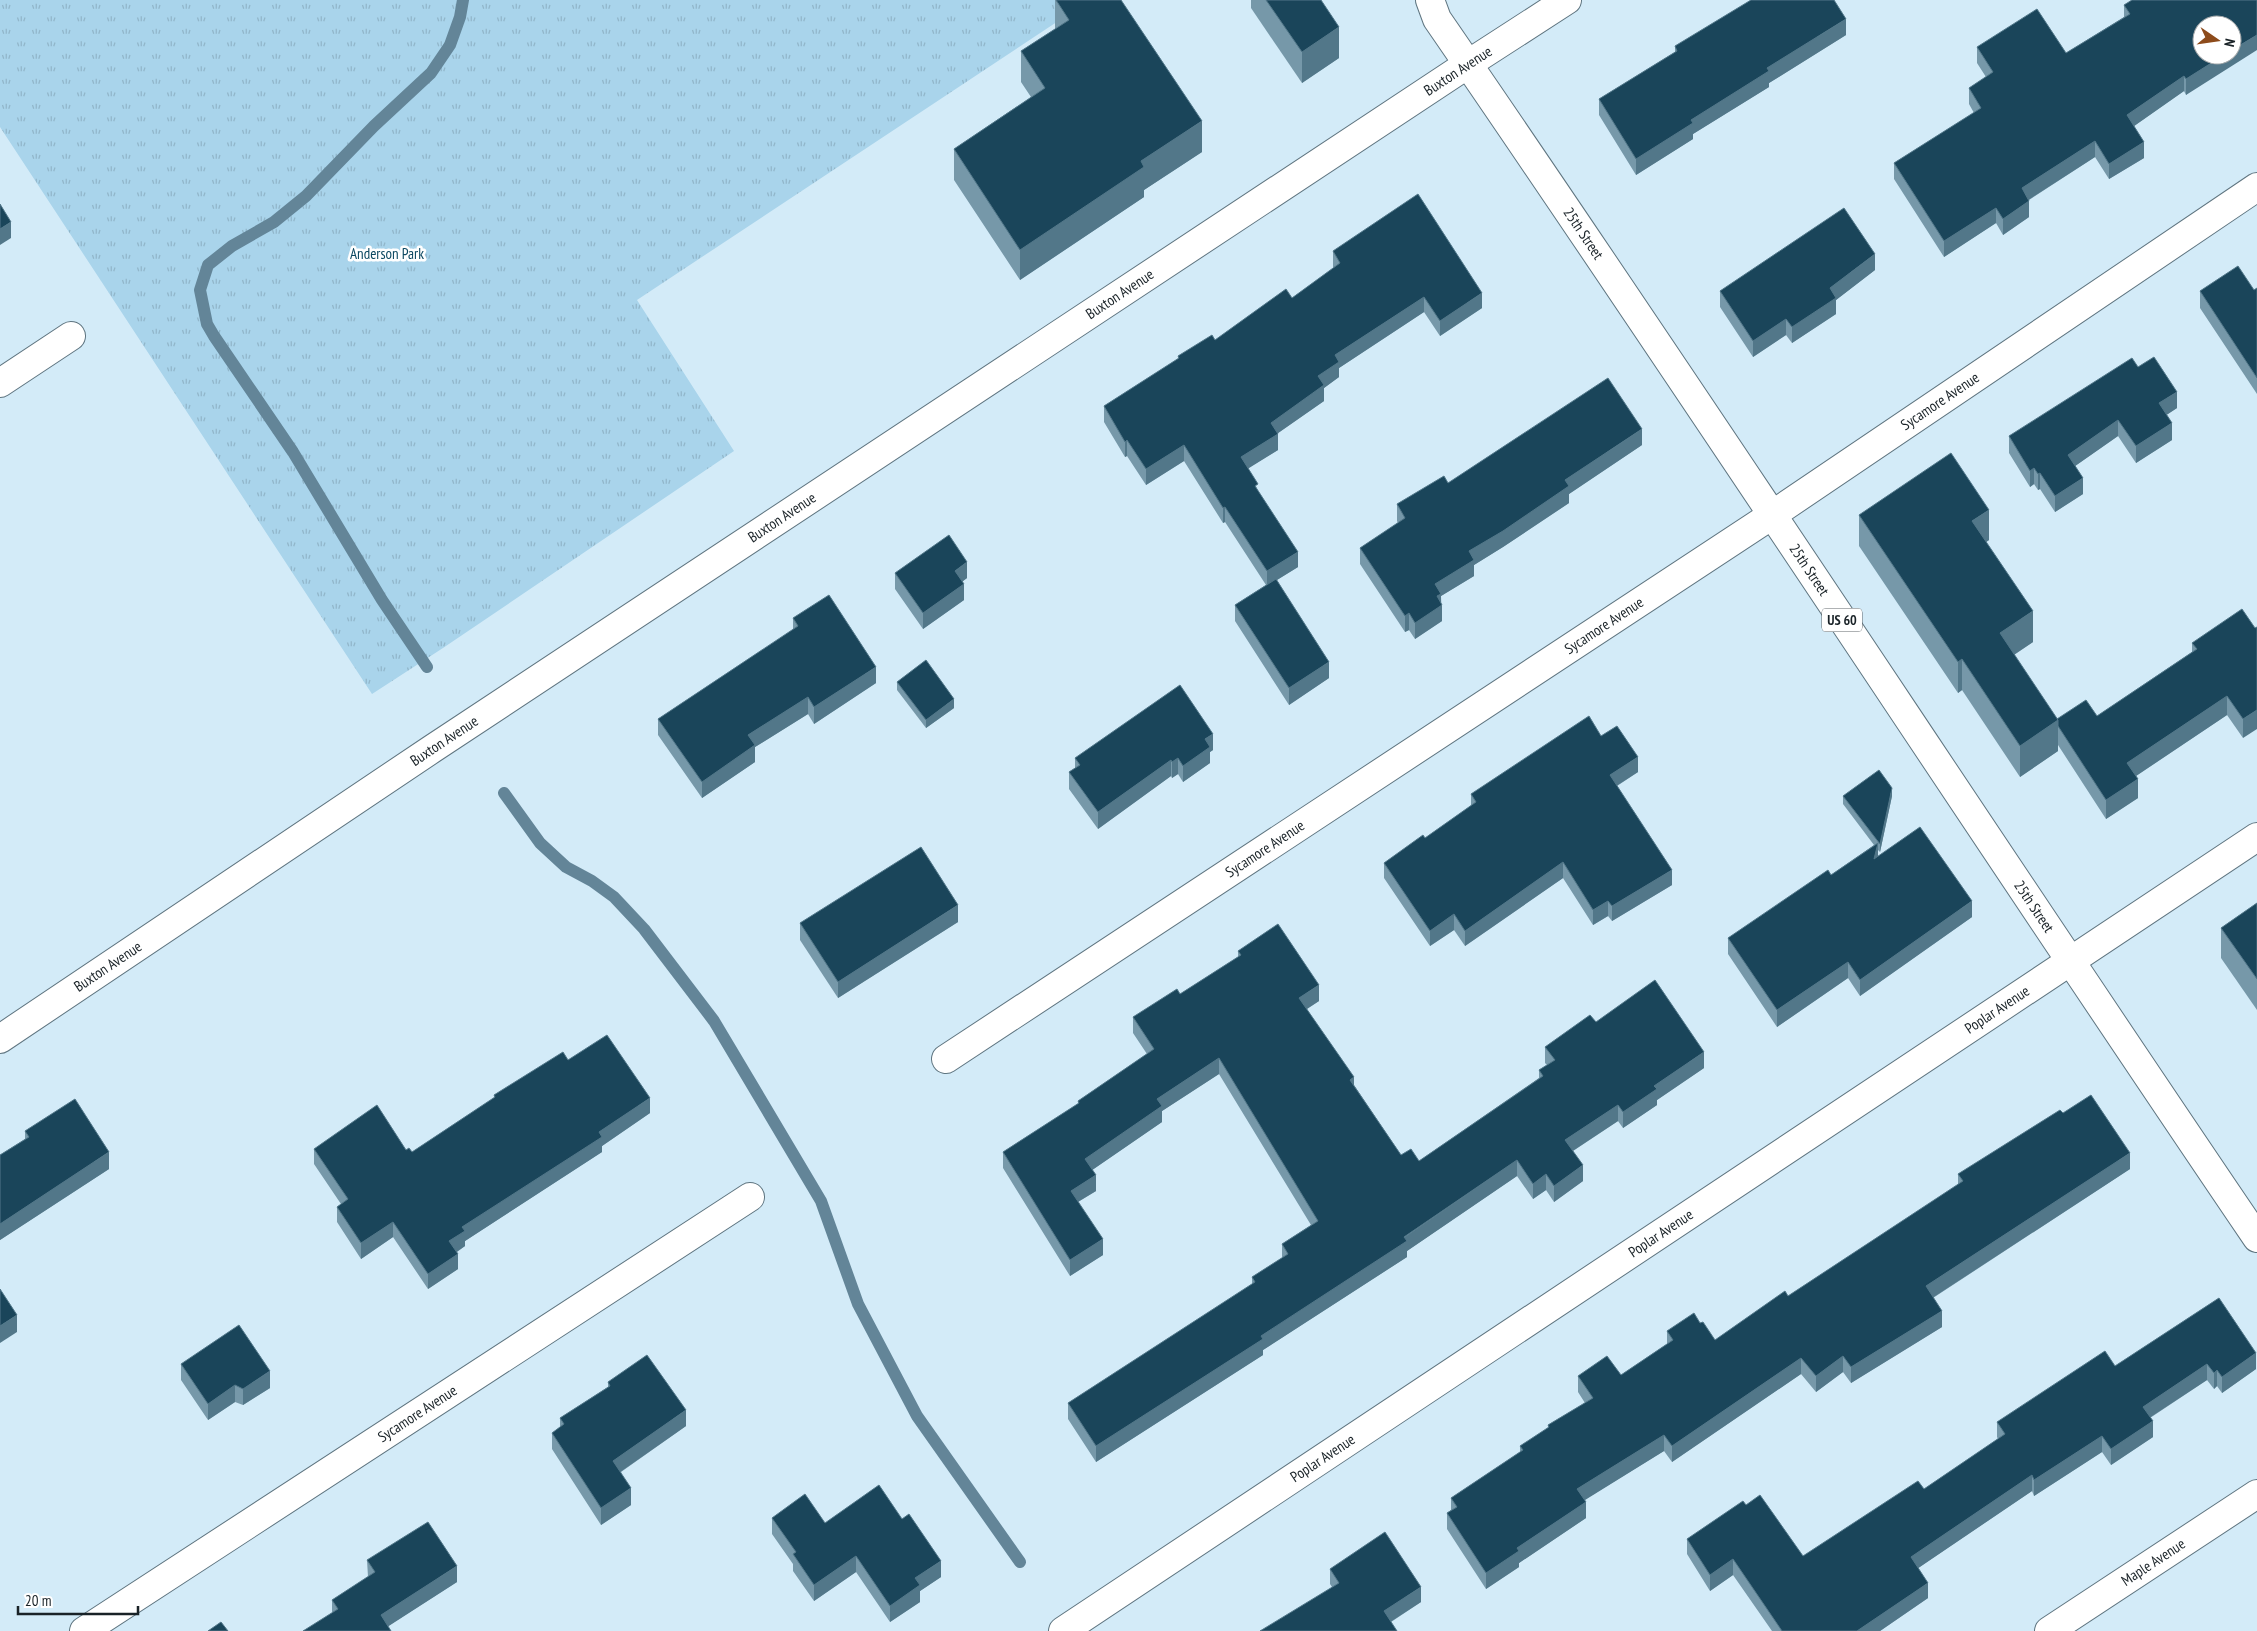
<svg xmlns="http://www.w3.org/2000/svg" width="2257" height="1631" font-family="'PT Sans Narrow',sans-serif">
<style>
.park{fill:url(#park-tufts)}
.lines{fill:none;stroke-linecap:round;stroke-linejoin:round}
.stream{stroke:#638598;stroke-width:12}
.minor-casing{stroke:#5f7580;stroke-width:30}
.major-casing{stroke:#5f7580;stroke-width:30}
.minor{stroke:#fff;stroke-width:28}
.major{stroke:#fff;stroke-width:28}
.wall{fill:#7698a9}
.shaded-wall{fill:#527789}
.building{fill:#1a455a;stroke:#527789}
.labels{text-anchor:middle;stroke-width:5;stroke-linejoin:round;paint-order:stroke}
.shield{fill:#fff;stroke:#5e6468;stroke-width:1}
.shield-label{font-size:14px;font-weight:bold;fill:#192227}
.street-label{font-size:15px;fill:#192227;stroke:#fff}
.park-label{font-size:15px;fill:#0c4861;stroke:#fff}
</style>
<defs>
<pattern id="park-tufts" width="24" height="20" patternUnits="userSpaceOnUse" patternTransform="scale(1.25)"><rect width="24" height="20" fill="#a9d4eb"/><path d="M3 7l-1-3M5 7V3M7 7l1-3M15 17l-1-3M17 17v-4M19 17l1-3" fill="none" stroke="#91b6ca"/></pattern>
</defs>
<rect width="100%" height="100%" fill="#d3ebf8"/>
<polygon class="park" points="0,0 1090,0 637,300 734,451 443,648 372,694 0,127"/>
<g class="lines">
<g class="stream">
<polyline points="427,667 382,600 293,452 214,336 207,324 200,290 208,265 232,246 274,222 306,196 374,126 431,73 450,45 460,17 463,0"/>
<polyline points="504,793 540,843 566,867 592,881 614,897 644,929 714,1021 821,1201 858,1304 917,1416 1020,1562"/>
</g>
<g class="minor-casing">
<g id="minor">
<polyline points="0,383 71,336"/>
<path id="s1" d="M 0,1039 L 432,749 L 1468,64"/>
<path id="s2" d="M 946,1059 L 1772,515 L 2257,187"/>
<path id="s3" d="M 84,1631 L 750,1197"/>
<path id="s4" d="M 1063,1631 L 2257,837"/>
<path id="s5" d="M 2049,1631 L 2257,1494"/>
</g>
</g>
<g class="major-casing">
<g id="major">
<path id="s6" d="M 1430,0 L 1437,19 C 1715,423 1982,833 2257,1238"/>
<polyline points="1468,64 1567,0"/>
</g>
</g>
<use href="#minor" class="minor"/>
<use href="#major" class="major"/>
</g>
<g class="wall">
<polygon points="1055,0 1121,0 1202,152 1144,190 1144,197 1020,280 954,180 954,149 1031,97 1021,82 1021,51 1055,29"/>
<polygon points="1251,0 1321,0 1339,58 1302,83 1251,8"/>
<polygon points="2257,0 2186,95 2184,91 2134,126 2144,158 2109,179 2095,157 2029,200 2029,217 2003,235 1996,223 1944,257 1894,179 1894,163 1974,113 1969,104 1969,88 1986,77 1977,63 1977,47 2066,53 2124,17 2124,5"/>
<polygon points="1846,35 1769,83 1769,87 1693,134 1693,139 1636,175 1599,115 1599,99 1675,52 1675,46"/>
<polygon points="1333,251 1482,308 1440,336 1424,312 1339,368 1339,377 1324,388 1324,401 1278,433 1278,450 1248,468 1258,491 1298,567 1277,580 1329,678 1289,705 1235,621 1235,605 1266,585 1225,522 1223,523 1184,461 1146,485 1127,456 1125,457 1104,422 1104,406 1178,359 1178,356 1215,340 1292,298 1334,268 1333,267"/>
<polygon points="1875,270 1836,300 1836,314 1792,343 1786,335 1753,357 1720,307 1720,291"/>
<polygon points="2257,288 2257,394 2200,308 2200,291 2254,290"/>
<polygon points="2138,367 2177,408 2166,415 2172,440 2136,463 2118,436 2075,466 2083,494 2055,512 2040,489 2038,490 2034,484 2030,487 2009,453 2009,436"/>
<polygon points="1642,445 1569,494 1569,503 1503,547 1474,565 1474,576 1441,596 1442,621 1415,639 1409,630 1405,632 1360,564 1360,548 1398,523 1397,521 1397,504 1448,483"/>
<polygon points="1859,515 1989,540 1986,542 2033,642 2014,655 2057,719 2097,716 2192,652 2192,643 2255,628 2243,738 2227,715 2136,776 2138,798 2106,819 2058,745 2058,751 2020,777 1962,690 1958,693 1859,546"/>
<polygon points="895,573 967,578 963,581 964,600 923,629 895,589"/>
<polygon points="793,618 876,683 814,724 808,714 755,747 755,762 702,798 658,735 658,719 793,630"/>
<polygon points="897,682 954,708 926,728 897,690"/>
<polygon points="1601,736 1638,772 1617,786 1672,885 1612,921 1608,916 1593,925 1563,878 1465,946 1454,930 1430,946 1384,878 1384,863 1425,838 1471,806 1471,794"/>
<polygon points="1213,750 1210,752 1210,763 1183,782 1178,774 1172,778 1171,776 1098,829 1069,789 1069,772 1075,768 1075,758"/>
<polygon points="1843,796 1892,796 1880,852 1878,850 1878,856 1972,917 1860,996 1848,978 1777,1027 1728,954 1728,938 1831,875 1874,845 1843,804"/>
<polygon points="2257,903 2257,1010 2221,958 2221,928"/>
<polygon points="958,922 838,998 800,940 800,923"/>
<polygon points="1238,951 1319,1001 1307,1009 1354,1085 1401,1155 1419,1161 1539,1078 1539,1070 1547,1065 1545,1063 1545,1047 1596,1022 1704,1068 1657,1100 1657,1105 1623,1128 1618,1121 1573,1151 1583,1181 1554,1202 1546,1190 1533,1199 1517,1176 1407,1251 1407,1257 1263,1350 1263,1355 1096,1462 1068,1419 1068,1403 1252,1285 1252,1277 1282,1258 1282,1244 1311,1225 1219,1074 1162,1111 1162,1122 1092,1170 1096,1191 1078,1202 1103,1255 1070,1276 1003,1168 1003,1152 1078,1104 1078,1101 1147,1054 1133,1033 1133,1017 1180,994 1238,957"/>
<polygon points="568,1060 650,1113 602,1146 602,1152 465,1241 465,1246 457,1252 458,1269 428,1289 393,1237 361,1259 337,1222 337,1207 341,1204 314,1164 314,1149 406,1150 412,1152 494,1098 494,1095"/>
<polygon points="2063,1113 2130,1169 1933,1298 1942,1327 1851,1383 1843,1372 1816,1392 1801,1374 1672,1462 1664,1451 1584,1500 1586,1518 1519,1563 1519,1567 1486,1589 1447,1529 1447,1513 1451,1510 1451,1498 1520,1452 1520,1446 1548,1428 1548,1425 1585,1403 1578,1392 1578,1376 1621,1375 1667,1344 1667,1331 1700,1323 1715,1340 1788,1296 1958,1185 1958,1174"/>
<polygon points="25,1131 109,1169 0,1240 0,1155 25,1139"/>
<polygon points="2219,1298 2256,1369 2222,1393 2217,1386 2214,1389 2207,1380 2150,1418 2153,1437 2111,1465 2102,1452 2034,1496 2032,1491 1918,1568 1928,1598 1880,1631 1772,1631 1733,1575 1710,1591 1687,1554 1687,1539 1746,1505 1803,1556 1924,1489 1998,1439 1997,1437 1997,1422 2115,1366"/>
<polygon points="181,1364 270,1388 243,1405 235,1402 208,1420 181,1380"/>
<polygon points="608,1382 686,1426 621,1472 631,1505 601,1525 552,1449 552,1433 560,1427 560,1418 608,1387"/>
<polygon points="772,1518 825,1523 941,1577 920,1591 920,1602 890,1622 856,1572 814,1601 793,1571 793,1564 772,1534"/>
<polygon points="367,1560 457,1582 388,1626 332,1612 332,1600 368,1577"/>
<polygon points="1330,1569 1421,1602 1391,1622 1332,1587 1330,1584"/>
</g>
<g class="shaded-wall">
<polygon points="1846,19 1846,35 1769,83 1769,87 1693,134 1693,139 1636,175 1636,159 1691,120 1767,68"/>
<polygon points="1339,27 1339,58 1302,83 1302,52"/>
<polygon points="2257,35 2257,50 2186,95 2186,79 2224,55 2232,55 2232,50"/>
<polygon points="2184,76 2184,91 2127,131 2127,115"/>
<polygon points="1202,121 1202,152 1144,190 1144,197 1020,280 1020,250 1141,161"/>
<polygon points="2095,141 2095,157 2022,204 2022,188"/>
<polygon points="2144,142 2144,158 2109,179 2109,164"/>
<polygon points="2029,201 2029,217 2003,235 2003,219"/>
<polygon points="1996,208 1996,223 1944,257 1944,241"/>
<polygon points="11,222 11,238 0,245 0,229"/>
<polygon points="1875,254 1875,270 1836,300 1836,314 1792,343 1792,327 1830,288"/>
<polygon points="1482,293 1482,308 1440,336 1440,321"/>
<polygon points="1424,297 1424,312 1339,368 1339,377 1324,388 1324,401 1271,438 1271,423 1318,376 1335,355"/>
<polygon points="1786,319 1786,335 1753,357 1753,341"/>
<polygon points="2177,392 2177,408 2159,420 2159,403"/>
<polygon points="2118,420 2118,436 2068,471 2068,455"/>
<polygon points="2172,423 2172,440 2136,463 2136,446"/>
<polygon points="1642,429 1642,445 1569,494 1569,503 1503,547 1474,565 1474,576 1441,596 1441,606 1442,605 1442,621 1415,639 1415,623 1435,584 1469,551 1565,480"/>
<polygon points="1278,434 1278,450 1241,473 1241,457"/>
<polygon points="1127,440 1127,456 1125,457 1125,442"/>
<polygon points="1184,445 1184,461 1146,485 1146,469"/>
<polygon points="2034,468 2034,484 2030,487 2030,471"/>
<polygon points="2040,473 2040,489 2038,490 2038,474"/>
<polygon points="2083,478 2083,494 2055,512 2055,496"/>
<polygon points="1225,507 1225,522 1223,523 1223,508"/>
<polygon points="1989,510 1989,540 1972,552 1972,521"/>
<polygon points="1298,552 1298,567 1267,586 1267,571"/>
<polygon points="967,562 967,578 955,587 955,571"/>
<polygon points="964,584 964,600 923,629 923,613"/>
<polygon points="2033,611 2033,642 2000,664 2000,633"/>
<polygon points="1409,613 1409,630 1405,632 1405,616"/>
<polygon points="1962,659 1962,690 1958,693 1958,662"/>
<polygon points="1329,662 1329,678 1289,705 1289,688"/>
<polygon points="876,667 876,683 814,724 814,707"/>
<polygon points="2227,696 2227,715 2127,782 2127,763"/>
<polygon points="808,697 808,714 755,747 755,762 702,798 702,782 748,735"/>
<polygon points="954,699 954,708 926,728 926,720"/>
<polygon points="2257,710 2257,729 2243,738 2243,719"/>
<polygon points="2058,720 2058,751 2020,777 2020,746"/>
<polygon points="1213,734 1213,750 1210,752 1210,763 1183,782 1183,766 1205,739"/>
<polygon points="1638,757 1638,772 1610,790 1610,775"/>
<polygon points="1178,758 1178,774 1172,778 1172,762"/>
<polygon points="1171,760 1171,776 1098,829 1098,812"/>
<polygon points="2138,779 2138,798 2106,819 2106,800"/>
<polygon points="1892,788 1892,796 1880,852 1880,844"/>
<polygon points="1878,843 1878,859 1874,859"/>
<polygon points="1563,862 1563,878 1465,946 1465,931"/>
<polygon points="1672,870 1672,885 1612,921 1612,906"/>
<polygon points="1608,901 1608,916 1593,925 1593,910"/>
<polygon points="1972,901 1972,917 1860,996 1860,980"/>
<polygon points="958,905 958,922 838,998 838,982"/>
<polygon points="1454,914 1454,930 1430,946 1430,931"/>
<polygon points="1848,962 1848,978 1777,1027 1777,1010"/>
<polygon points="1319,985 1319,1001 1299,1014 1299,998"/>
<polygon points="1704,1052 1704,1068 1657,1100 1657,1105 1623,1128 1623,1112 1654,1086"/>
<polygon points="1219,1058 1219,1074 1162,1111 1162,1122 1085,1175 1085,1159 1157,1099"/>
<polygon points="1354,1077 1354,1093 1350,1080"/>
<polygon points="650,1098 650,1113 602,1146 602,1152 465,1241 465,1246 449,1257 449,1241 462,1227 599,1132"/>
<polygon points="1618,1105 1618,1121 1565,1156 1565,1140"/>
<polygon points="109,1152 109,1169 0,1240 0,1224"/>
<polygon points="2130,1153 2130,1169 1926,1302 1926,1286"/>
<polygon points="1517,1160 1517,1176 1407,1251 1407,1257 1263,1350 1263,1355 1096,1462 1096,1446 1261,1336"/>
<polygon points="1583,1165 1583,1181 1554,1202 1554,1186"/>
<polygon points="1546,1174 1546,1190 1533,1199 1533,1184"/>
<polygon points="1096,1175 1096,1191 1071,1206 1071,1191"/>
<polygon points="393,1222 393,1237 361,1259 361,1243"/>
<polygon points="1103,1239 1103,1255 1070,1276 1070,1260"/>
<polygon points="458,1254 458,1269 428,1289 428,1274"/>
<polygon points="1942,1311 1942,1327 1851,1383 1851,1367"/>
<polygon points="17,1315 17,1332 0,1343 0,1326"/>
<polygon points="2256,1353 2256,1369 2222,1393 2222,1377"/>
<polygon points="1843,1356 1843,1372 1816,1392 1816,1376"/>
<polygon points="1801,1358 1801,1374 1672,1462 1672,1446"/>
<polygon points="2207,1364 2207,1380 2143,1422 2143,1407"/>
<polygon points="2217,1370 2217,1386 2214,1389 2214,1373"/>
<polygon points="270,1371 270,1388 243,1405 243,1389"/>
<polygon points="235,1385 235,1402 208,1420 208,1404"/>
<polygon points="686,1410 686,1426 613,1477 613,1461"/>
<polygon points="2153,1421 2153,1437 2111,1465 2111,1449"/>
<polygon points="1664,1435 1664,1451 1577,1505 1577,1489"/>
<polygon points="2102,1436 2102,1452 2034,1496 2034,1480"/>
<polygon points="2032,1475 2032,1491 1911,1573 1911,1557"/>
<polygon points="631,1488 631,1505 601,1525 601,1508"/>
<polygon points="1586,1502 1586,1518 1519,1563 1519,1567 1486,1589 1486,1573 1517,1548"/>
<polygon points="856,1556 856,1572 814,1601 814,1585"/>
<polygon points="1733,1559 1733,1575 1710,1591 1710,1575"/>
<polygon points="941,1561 941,1577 920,1591 920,1602 890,1622 890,1606 915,1578"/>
<polygon points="457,1566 457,1582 381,1631 381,1615"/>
<polygon points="1928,1583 1928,1598 1880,1631 1857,1631"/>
<polygon points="1421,1587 1421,1602 1384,1626 1384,1611"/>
</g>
<g class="building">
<polygon points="1056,0 1121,0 1202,121 1141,161 1144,167 1020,250 954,149 1045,88 1021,51 1069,20"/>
<polygon points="1266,0 1321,0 1339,27 1302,52"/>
<polygon points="1751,0 1834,0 1846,19 1767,68 1769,71 1691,120 1693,123 1636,159 1599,99 1677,51 1675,46"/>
<polygon points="2132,0 2257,0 2257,35 2232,50 2232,25 2202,25 2202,55 2224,55 2186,79 2184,76 2127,115 2144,142 2109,164 2095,141 2022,188 2029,201 2003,219 1996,208 1944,241 1894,163 1981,108 1969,88 1993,72 1977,47 2037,9 2066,53 2130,14 2124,5"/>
<polygon points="1418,194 1482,293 1440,321 1424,297 1335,355 1339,362 1318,376 1324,385 1271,423 1278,434 1241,457 1258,484 1255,486 1298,552 1267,571 1225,507 1223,508 1184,445 1146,469 1127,440 1125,442 1104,406 1179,358 1178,356 1212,335 1215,340 1286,289 1292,298 1340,263 1333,251"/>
<polygon points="0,204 11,222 0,229"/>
<polygon points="1844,208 1875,254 1830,288 1836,298 1792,327 1786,319 1753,341 1720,291"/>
<polygon points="2238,266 2254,290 2257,288 2257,378 2200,291"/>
<polygon points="2154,357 2177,392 2159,403 2172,423 2136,446 2118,420 2068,455 2083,478 2055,496 2040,473 2038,474 2034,468 2030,471 2009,436 2132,358 2138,367"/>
<polygon points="1608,378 1642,429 1565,480 1569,486 1503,531 1469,551 1474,560 1435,584 1441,594 1437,596 1442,605 1415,623 1409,613 1405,616 1360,548 1405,518 1397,504 1444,476 1448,483"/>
<polygon points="1951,453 1989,510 1972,521 2033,611 2000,633 2058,720 2020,746 1962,659 1958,662 1859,515"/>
<polygon points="949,535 967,562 955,571 964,584 923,613 895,573"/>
<polygon points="1276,579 1329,662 1289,688 1235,605"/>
<polygon points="829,595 876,667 814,707 808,697 748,735 755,745 702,782 658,719 798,626 793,618"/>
<polygon points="2242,609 2255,628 2257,627 2257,710 2243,719 2227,696 2127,763 2138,779 2106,800 2058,726 2058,720 2057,719 2086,700 2097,716 2197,649 2192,643"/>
<polygon points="926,660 954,699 926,720 897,682"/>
<polygon points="1180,685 1213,734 1205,739 1210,747 1183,766 1178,758 1172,762 1171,760 1098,812 1069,772 1080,765 1075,758"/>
<polygon points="1589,716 1601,736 1617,726 1638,757 1610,775 1672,870 1612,906 1608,901 1593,910 1563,862 1465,931 1454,914 1430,931 1384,863 1423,835 1425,838 1476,802 1471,794"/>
<polygon points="1879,770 1892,788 1880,844 1843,796"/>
<polygon points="1920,827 1972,901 1860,980 1848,962 1777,1010 1728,938 1828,870 1831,875 1878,843 1874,859"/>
<polygon points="921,847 958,905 838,982 800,923"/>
<polygon points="2257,903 2257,979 2221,928"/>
<polygon points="1278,924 1319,985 1299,998 1354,1077 1350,1080 1401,1155 1411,1149 1419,1161 1543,1076 1539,1070 1555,1060 1545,1047 1590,1015 1596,1022 1655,980 1704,1052 1654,1086 1657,1089 1623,1112 1618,1105 1565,1140 1583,1165 1554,1186 1546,1174 1533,1184 1517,1160 1404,1237 1407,1241 1261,1336 1263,1339 1096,1446 1068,1403 1255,1282 1252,1277 1288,1254 1282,1244 1318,1221 1219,1058 1157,1099 1162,1106 1085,1159 1096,1175 1071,1191 1103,1239 1070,1260 1003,1152 1079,1103 1078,1101 1154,1049 1133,1017 1177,989 1180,994 1241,955 1238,951"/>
<polygon points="607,1035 650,1098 599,1132 602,1137 462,1227 465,1231 449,1241 458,1254 428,1274 393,1222 361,1243 337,1207 348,1199 314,1149 377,1105 406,1150 409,1148 412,1152 495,1097 494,1095 563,1052 568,1060"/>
<polygon points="2091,1095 2130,1153 1926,1286 1942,1311 1851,1367 1843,1356 1816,1376 1801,1358 1672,1446 1664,1435 1577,1489 1586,1502 1517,1548 1519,1551 1486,1573 1447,1513 1457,1507 1451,1498 1523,1450 1520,1446 1549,1427 1548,1425 1593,1398 1578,1376 1607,1356 1621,1375 1673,1340 1667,1331 1694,1313 1700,1323 1703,1322 1715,1340 1785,1291 1788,1296 1963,1181 1958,1174 2060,1110 2063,1113"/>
<polygon points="75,1099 109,1152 0,1224 0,1155 29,1137 25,1131"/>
<polygon points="0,1289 17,1315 0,1326"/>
<polygon points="2219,1298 2256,1353 2222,1377 2217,1370 2214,1373 2207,1364 2143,1407 2153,1421 2111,1449 2102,1436 2034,1480 2032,1475 1911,1557 1928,1583 1857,1631 1782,1631 1733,1559 1710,1575 1687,1539 1743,1501 1746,1505 1760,1495 1803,1556 1918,1481 1924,1489 2005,1434 1997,1422 2105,1351 2115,1366"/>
<polygon points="239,1325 270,1371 243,1389 235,1385 208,1404 181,1364"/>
<polygon points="647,1355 686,1410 613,1461 631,1488 601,1508 552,1433 564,1424 560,1418 610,1386 608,1382"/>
<polygon points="879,1485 902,1519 909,1514 941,1561 915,1578 920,1585 890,1606 856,1556 814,1585 793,1554 796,1552 772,1518 805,1494 825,1523"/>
<polygon points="428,1522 457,1566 381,1615 391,1631 303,1631 338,1609 332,1600 375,1572 367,1560"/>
<polygon points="1385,1532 1421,1587 1384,1611 1397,1631 1260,1631 1339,1583 1330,1569"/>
<polygon points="221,1622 228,1631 208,1631"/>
</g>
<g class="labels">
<rect class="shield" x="1822" y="608.5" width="40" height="23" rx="4"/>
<g class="shield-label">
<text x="1842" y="625">US 60</text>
</g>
<g class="street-label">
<text transform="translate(1458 71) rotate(-33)" y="5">Buxton Avenue</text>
<text dy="5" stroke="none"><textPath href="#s6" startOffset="280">25th Street</textPath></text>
<text dy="5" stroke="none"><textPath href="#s1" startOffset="1345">Buxton Avenue</textPath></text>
<text dy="5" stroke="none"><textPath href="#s2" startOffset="1192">Sycamore Avenue</textPath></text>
<text dy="5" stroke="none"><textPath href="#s1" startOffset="940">Buxton Avenue</textPath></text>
<text dy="5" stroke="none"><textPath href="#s6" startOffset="685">25th Street</textPath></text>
<text dy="5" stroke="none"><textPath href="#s2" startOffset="788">Sycamore Avenue</textPath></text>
<text dy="5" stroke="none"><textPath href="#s1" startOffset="535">Buxton Avenue</textPath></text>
<text dy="5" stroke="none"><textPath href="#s2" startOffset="382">Sycamore Avenue</textPath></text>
<text dy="5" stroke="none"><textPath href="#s6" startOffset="1090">25th Street</textPath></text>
<text dy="5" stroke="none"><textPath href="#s1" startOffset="130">Buxton Avenue</textPath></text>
<text dy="5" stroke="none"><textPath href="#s4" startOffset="1122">Poplar Avenue</textPath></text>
<text dy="5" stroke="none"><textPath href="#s4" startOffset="718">Poplar Avenue</textPath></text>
<text dy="5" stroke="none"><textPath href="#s3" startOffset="398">Sycamore Avenue</textPath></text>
<text dy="5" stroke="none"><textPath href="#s4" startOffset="312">Poplar Avenue</textPath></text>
<text dy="5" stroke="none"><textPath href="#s5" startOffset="125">Maple Avenue</textPath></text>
</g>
<g class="park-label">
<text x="387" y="259">Anderson Park</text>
</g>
</g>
<g transform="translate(2217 40) rotate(103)"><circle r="24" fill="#ffffff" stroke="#a3a7a9"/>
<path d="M0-4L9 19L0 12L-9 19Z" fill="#8d4b1b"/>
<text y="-8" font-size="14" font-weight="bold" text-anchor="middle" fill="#192227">N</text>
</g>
<path d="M18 1606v8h120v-8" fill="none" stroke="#192227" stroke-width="2.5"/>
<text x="25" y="1606" font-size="15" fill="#192227" stroke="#ffffff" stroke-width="4" paint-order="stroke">20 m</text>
</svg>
